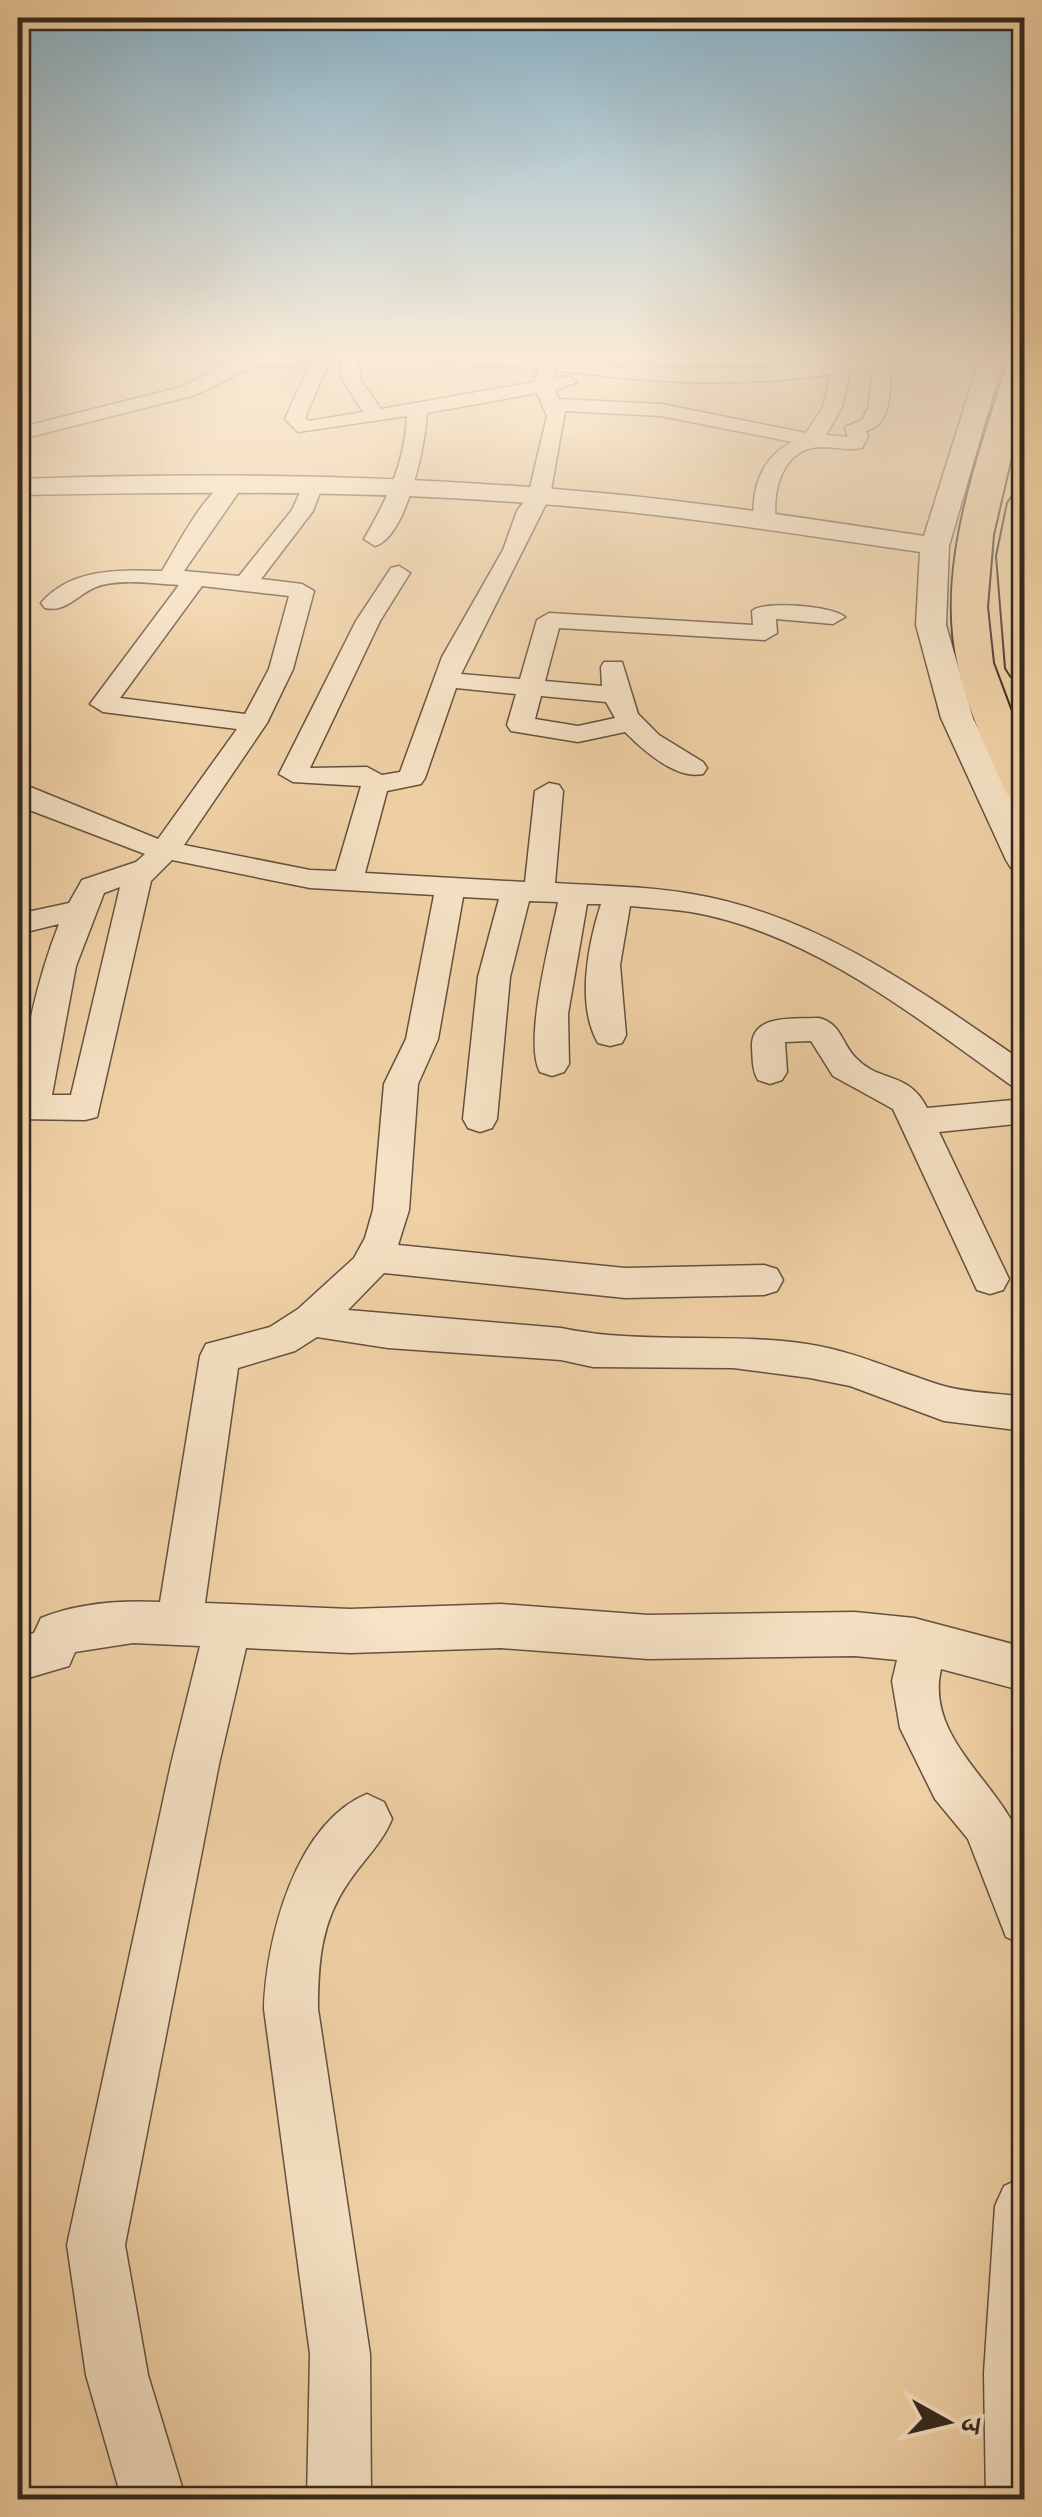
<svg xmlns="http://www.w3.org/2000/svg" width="1042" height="2517" font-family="'IM FELL English','Noto Serif Devanagari',serif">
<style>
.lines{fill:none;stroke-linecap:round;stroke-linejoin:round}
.minor-casing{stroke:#635241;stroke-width:3}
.tertiary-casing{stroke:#635241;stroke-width:3}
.trunk-casing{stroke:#34281f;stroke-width:4}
.minor{fill:#f6e2c5;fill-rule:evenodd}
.tertiary{fill:#f6e2c5;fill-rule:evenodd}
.trunk{fill:#f1d2a6;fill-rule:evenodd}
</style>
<rect width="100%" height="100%" fill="#f1d2a6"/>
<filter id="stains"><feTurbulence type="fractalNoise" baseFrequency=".002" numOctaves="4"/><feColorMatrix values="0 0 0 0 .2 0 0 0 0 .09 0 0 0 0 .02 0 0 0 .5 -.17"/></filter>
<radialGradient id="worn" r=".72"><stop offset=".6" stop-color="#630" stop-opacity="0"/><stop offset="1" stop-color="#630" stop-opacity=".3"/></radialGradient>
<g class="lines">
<g class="minor-casing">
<g id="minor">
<path d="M 243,357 L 331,357 L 305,418 L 309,421 L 363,412 L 342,379 L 340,357 L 358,357 L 360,379 L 381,409 L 534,382 L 538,368 L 436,363 L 427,357 L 559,357 L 627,369 L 801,367 L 864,357 L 910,357 L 901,363 L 850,371 L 842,407 L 826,435 L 848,437 L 845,427 L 862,420 L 868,408 L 873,374 L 882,368 L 891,374 C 889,395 891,425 866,431 L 868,437 L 862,448 C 848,451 835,447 821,447 C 782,448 772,491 776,522 L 765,529 L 754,522 C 751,490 761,457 792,442 L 661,416 L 565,411 L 550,496 L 461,674 L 520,679 L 537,620 L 549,613 L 753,625 L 752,611 C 763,600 834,606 845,617 L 833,624 L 776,619 L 777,633 L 765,640 L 559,628 L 545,681 L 602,686 L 601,667 L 604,662 L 622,662 L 638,714 L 659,735 L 703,762 L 707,768 L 703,774 C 676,780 643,750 625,732 L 578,742 L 511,731 L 507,725 L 516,694 L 456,688 L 425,778 L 421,784 L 387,791 L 365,873 L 525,882 L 535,791 L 549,783 L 559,785 L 563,791 L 555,883 C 600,886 647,886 692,894 C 818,915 922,992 1024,1062 L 1024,1090 L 1012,1086 C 915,1017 812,933 691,912 C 671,909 650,908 630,906 L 620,965 L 626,1035 L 622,1043 L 610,1046 L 598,1043 C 576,1005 588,944 601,904 L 587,904 L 568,1014 L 569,1064 L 564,1072 L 552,1076 L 540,1072 C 523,1042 551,938 558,902 L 529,901 L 510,977 L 497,1119 L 492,1128 L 480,1132 L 468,1128 L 463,1119 L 478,977 L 499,899 L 463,897 L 438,1039 L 418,1084 L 409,1210 L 398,1245 L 625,1268 L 764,1265 L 777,1269 L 783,1280 L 777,1291 L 764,1295 L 625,1298 L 384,1273 L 348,1310 L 561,1328 C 641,1345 726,1332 807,1344 C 854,1351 896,1371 940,1385 C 966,1393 997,1393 1024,1397 L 1024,1431 L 944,1421 L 850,1386 L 810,1378 L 733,1368 L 593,1367 L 561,1360 L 388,1348 L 317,1337 L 295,1351 L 238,1368 L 205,1603 L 350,1609 L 501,1604 L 648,1615 L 855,1612 L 914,1618 L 1024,1647 L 1024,1691 L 941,1669 C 924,1742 1008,1787 1024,1850 C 1031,1878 1024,1916 1024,1945 L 1006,1937 L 968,1839 L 935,1799 L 900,1728 L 892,1681 L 897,1660 L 855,1656 L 648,1659 L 501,1648 L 350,1653 L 246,1648 L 219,1764 L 125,2245 L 148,2375 L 186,2500 L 122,2500 L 86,2375 L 67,2245 L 171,1764 L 200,1646 L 133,1643 L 75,1652 L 69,1666 L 18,1681 L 18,1637 L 34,1633 L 41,1618 C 77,1603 122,1600 160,1602 L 200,1356 L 206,1344 L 270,1327 L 298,1309 L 354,1258 L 365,1238 L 373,1210 L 384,1084 L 406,1039 L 434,895 L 310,888 L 172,860 L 151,881 L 97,1117 L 85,1120 L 18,1119 C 18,1060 37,979 59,924 L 18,934 L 18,914 L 69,903 L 82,880 L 136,862 L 145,854 L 32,811 L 18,802 L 18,782 L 158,839 L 237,729 L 103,712 L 90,704 L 179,585 C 154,584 120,578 96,587 C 78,594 66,613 45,608 L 41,603 C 71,568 119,570 162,571 C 177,547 206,487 232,480 L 243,486 L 184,571 L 239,576 L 292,510 L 305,481 L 319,481 L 323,485 L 313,511 L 261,579 L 302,584 L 314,591 L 293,669 L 267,723 L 184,845 L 310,870 L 336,871 L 361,786 L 293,782 L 279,774 L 356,621 L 391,568 L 399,566 L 410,573 L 380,621 L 310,768 L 367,767 L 382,775 L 400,772 L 442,657 L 503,550 L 517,511 L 528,496 L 547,416 L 537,393 L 427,413 C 426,442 407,537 375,546 L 364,539 C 387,499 405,463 407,416 L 298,432 L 285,419 L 310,364 L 254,366 L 195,395 L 18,440 L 18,428 L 181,387 ZM 556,370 C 645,383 742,388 831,374 L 823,407 L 806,433 L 661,404 L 559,399 L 555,390 L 577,382 L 568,376 L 554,379 ZM 202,586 L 289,596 L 269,669 L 245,714 L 120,698 ZM 541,696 L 606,702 L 615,718 L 578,726 L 535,719 ZM 120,887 L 71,1095 L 52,1095 L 76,966 L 104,893 Z"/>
<path d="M 819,1018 C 842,1024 841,1043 856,1058 C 879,1083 909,1071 927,1108 L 1024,1099 L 1024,1123 L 939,1132 L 1009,1279 L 1003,1290 L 990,1294 L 977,1290 L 893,1109 L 833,1076 L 811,1041 L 785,1042 L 787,1072 L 782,1080 L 770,1084 L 758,1080 C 752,1070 753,1060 752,1048 C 750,1013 795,1019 819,1018 Z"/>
<path d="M 367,1794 L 384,1802 L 392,1819 C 382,1844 362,1861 348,1883 C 321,1922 318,1963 318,2009 L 370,2354 L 371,2500 L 307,2500 L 310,2354 L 264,2009 C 266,1939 295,1824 367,1794 Z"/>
<polygon points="1024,2177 1024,2500 986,2500 984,2373 995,2206 1004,2186"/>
</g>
</g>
<g class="tertiary-casing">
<path id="tertiary" d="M 980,357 L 1004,357 L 949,546 L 946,625 L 973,718 L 1024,823 L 1024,871 L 1011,868 L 1006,860 L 941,718 L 916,625 L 920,552 C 790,533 659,512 528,503 C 357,490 188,492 18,495 L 18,479 C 213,472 407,475 601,493 C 709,503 817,520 924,536 Z"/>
</g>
<g class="trunk-casing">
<g id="trunk">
<path d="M 1009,357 L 1024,357 L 1024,401 L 993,535 L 987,607 L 993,663 L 1024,746 L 1024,801 L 1010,798 L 1004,789 C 987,749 967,709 958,666 C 935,564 980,454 1009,357 Z"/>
<polygon points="1024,494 1024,679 1011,676 1006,668 997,556 1008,503 1013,496"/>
</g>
</g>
<use href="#minor" class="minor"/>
<use href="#tertiary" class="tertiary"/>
<use href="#trunk" class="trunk"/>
</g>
<linearGradient id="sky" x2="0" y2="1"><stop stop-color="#89b6ce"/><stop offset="0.5" stop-color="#f9ebd7"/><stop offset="1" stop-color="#f9ebd7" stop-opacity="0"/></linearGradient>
<rect width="1042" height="710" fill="url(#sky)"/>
<rect width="1042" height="2517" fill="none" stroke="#f1d2a6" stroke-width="60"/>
<rect x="20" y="20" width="1002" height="2477" fill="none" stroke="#34281f" stroke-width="5"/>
<rect x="30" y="30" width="982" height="2457" fill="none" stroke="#34281f" stroke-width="2.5"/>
<g transform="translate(947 2422) rotate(98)" stroke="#f6e2c5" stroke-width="8" paint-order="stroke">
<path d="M0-8L18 38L0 25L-18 38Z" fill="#34281f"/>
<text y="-15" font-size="28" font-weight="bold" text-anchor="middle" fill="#34281f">उ</text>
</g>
<rect width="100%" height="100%" filter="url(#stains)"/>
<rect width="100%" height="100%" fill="url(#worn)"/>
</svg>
